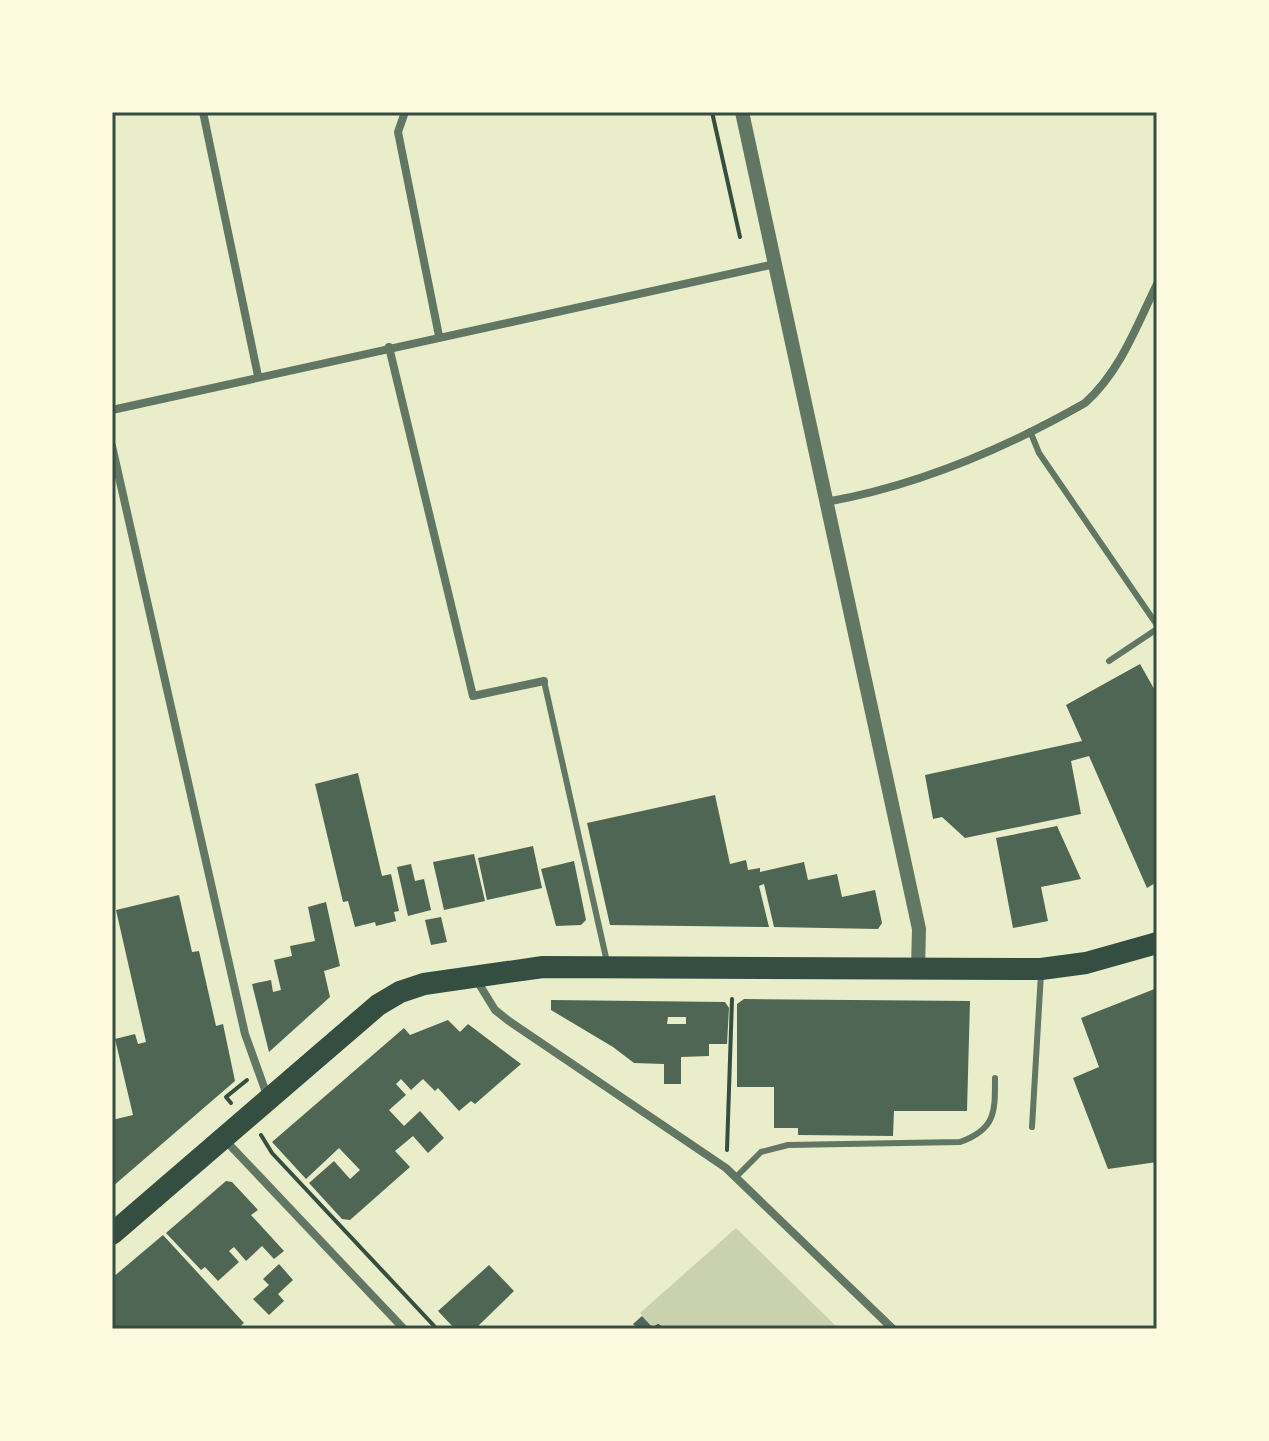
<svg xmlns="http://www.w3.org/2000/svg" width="1269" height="1441" font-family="'Exo 2',sans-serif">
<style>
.green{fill:#cad2ad}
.building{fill:#4f6655;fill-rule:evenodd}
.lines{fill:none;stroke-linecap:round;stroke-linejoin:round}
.path{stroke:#344e41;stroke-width:4}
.service{stroke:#617663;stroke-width:6}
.minor{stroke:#617663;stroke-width:8}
.tertiary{stroke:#617663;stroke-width:14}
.trunk{stroke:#344e41;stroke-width:22}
.neatline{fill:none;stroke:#344e41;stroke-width:3}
</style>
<rect width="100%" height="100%" fill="#e9edc9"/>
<polygon class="green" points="736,1228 839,1329 654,1329 640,1313"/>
<g class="building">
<polygon points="1140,664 1157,694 1157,882 1147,888 1089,756 1071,761 1081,814 965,838 942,817 933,819 925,775 1082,741 1066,705"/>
<polygon points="358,773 382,876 391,874 399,911 394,912 396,921 376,926 375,922 355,927 348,901 343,902 315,784"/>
<polygon points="715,795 730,864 746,860 748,870 760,868 760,872 804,862 808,880 837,874 842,897 875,890 882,923 878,929 774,927 764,884 759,886 769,927 610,925 587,823"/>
<polygon points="1057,826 1081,879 1041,887 1048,921 1013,928 996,838"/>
<polygon points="533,846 542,888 487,900 478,858"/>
<polygon points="474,854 485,901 444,910 433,862"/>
<polygon points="574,861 586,920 581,925 556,926 541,869"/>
<polygon points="411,864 415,881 424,879 431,910 408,916 397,867"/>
<polygon points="179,895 192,952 199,951 216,1026 223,1024 235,1081 112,1187 112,1120 133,1115 115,1039 135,1034 138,1044 146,1042 116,910"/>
<polygon points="326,902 340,966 324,971 330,997 269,1052 252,984 271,980 273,992 281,990 274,960 292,956 290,946 315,941 308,907"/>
<polygon points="441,917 447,942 431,945 425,920"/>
<polygon points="1157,988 1157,1162 1108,1169 1073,1078 1099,1067 1081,1018"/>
<polygon points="744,999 970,1001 967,1111 894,1111 893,1136 798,1135 798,1128 774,1128 774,1087 737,1087 737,1004"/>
<path d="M 551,1000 L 725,1002 L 729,1008 L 727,1044 L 709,1044 L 709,1056 L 681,1057 L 681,1084 L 664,1084 L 664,1064 L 634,1063 L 613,1047 L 551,1010 ZM 668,1017 L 686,1017 L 686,1024 L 667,1024 Z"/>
<polygon points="448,1020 460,1032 468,1024 521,1064 475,1104 471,1101 459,1111 438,1088 435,1091 423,1079 411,1090 401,1079 396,1084 406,1095 389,1110 404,1126 420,1111 444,1138 428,1153 413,1136 395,1151 410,1167 350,1220 342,1219 309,1183 334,1161 350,1179 360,1170 339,1148 306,1179 272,1142 404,1028 410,1035"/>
<polygon points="226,1181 232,1182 258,1210 251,1215 284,1251 274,1259 262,1246 246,1261 234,1247 229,1251 239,1262 218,1281 205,1267 201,1270 166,1233"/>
<polygon points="163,1235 244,1323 237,1329 112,1329 112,1278"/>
<polygon points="279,1264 293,1280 278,1294 284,1301 269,1315 253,1299 269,1285 263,1279"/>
<polygon points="489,1265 514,1291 475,1329 455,1329 438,1311"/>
<polygon points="642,1316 654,1329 638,1329 633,1324"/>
</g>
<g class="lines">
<g class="path">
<polyline points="712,112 740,237"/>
<polyline points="231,1103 226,1097 247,1080"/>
<polyline points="261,1135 272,1153 437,1329"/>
<polyline points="727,1150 732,999"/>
<polyline points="654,1329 658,1326 661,1329"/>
</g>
<g class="service">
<polyline points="1030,431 1039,453 1157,625"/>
<polyline points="1109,661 1157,629"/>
<polyline points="544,681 607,962"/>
<polyline points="1032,1127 1041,973"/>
<path d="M 736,1177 L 761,1152 L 788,1145 L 960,1142 C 996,1129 995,1112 995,1078"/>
</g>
<g class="minor">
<polyline points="203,112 258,376"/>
<polyline points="405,112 398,132 439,336"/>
<polyline points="389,347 473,696 544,681"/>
<polyline points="112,410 775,264"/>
<polyline points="112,446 245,1034 268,1098"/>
<path d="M 826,502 C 916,486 1006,448 1085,403 C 1120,372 1137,325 1157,284"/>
<polyline points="476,979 495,1010 509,1021 726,1168 893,1329"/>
<polyline points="224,1139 404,1329"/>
</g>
<polyline class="tertiary" points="742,112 919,929 918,969"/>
<polyline class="trunk" points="112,1234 378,1005 400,992 424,984 543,967 1041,969 1086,963 1157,943"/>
</g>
<rect width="1269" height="1441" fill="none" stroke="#fefae0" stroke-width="228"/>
<rect x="114" y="114" width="1041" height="1213" class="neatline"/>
</svg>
